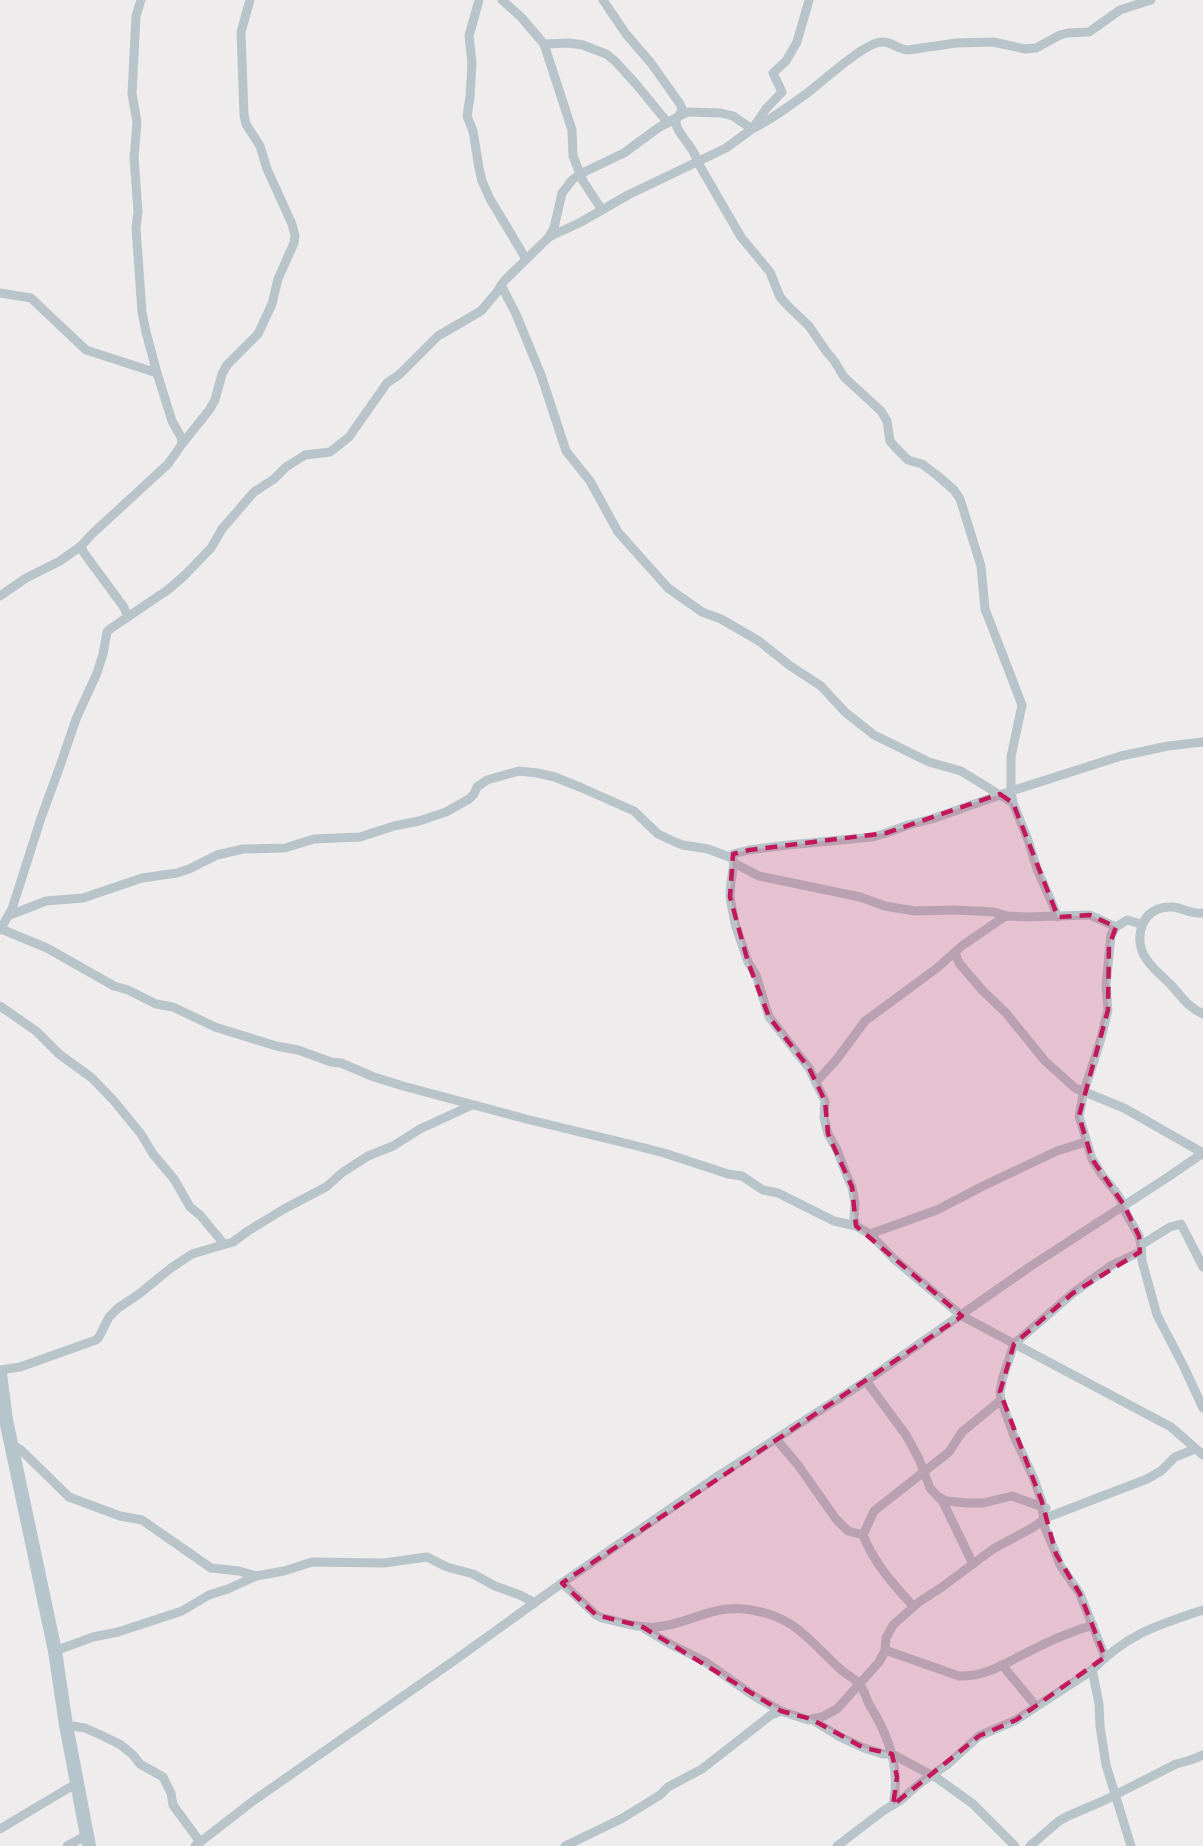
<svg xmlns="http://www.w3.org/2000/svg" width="1203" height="1846" font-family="'Fira Sans',sans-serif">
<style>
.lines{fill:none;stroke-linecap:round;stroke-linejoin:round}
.street{stroke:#b8c4c9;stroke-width:9}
.secondary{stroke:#b6c5cb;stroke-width:14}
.marked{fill:#c2185b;fill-opacity:0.2;stroke:#c2185b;stroke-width:4.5;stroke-dasharray:12 8;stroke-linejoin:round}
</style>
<rect width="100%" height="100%" fill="#efeced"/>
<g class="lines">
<g class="street">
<polyline points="479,0 469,36 472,63 470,97 467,116 473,131 479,168 482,181 490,199 526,259"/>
<polyline points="502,0 521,17 544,44 572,130 573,156 583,181 602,210"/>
<path d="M 603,0 L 626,34 L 651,63 L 680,104 L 682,109 C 681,114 676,118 676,122 C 676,134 695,147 697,161 L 741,237 L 770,272 L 780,297 L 789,307 L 809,326 L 826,351 L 835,362 L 844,377 L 881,411 L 887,421 L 890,441 L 896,448 L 908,460 L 922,464 L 938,476 L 954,490 L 960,499 L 981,566 L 985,609 L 1022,705 L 1011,757 L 1011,791 L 932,819 L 908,825 L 886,833 L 873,837 L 788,845 L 749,850 L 733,854 L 732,858"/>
<polyline points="544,44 569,43 583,45 606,54 615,61 636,84 668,123"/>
<path d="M 549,237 L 554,228 L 562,193 L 572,180 L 580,174 L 624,153 L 658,128 L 681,115 L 688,112 L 721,113 L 733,116 L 752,129 C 771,120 789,106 806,94 C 822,82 865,42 882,42 C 891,41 899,50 908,50 L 956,43 L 993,42 L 1025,49 L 1036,48 L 1060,35 L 1068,33 L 1089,32 L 1120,10 L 1151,0"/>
<polyline points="501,285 516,314 541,375 566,451 590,481 618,532 668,588 702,612 721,619 759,641 789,665 821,686 845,712 874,735 929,762 961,771 1013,803"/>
<polyline points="0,293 31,298 86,350 157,373"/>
<polyline points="182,444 210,409 215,400 222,374 227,365 258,334 272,304 278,279 294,243 295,236 292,224 267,169 260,146 246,124 244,115 241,32 250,0"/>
<polyline points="0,596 26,578 60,561 81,546"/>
<polyline points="128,616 123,606 84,553 81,546 92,534 168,464 182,444 181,437 172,421 157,373 146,332 142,312 136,228 138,211 134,158 137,122 132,94 136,16 141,0"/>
<polyline points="732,858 734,863 731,882 730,897 735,924 748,962 756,975 769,1017 809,1068 825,1101 824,1118 828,1134 837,1150 847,1176 852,1187 855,1203 854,1218 856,1226"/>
<polyline points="734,863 759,876 860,897 885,906 915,911 955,910 994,912 1007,916"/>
<path d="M 1203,913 C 1186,915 1178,902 1158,909 C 1138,917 1135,944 1147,960 C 1153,969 1162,976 1170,984 C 1182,996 1186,1006 1203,1014"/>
<polyline points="10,915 46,901 83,898 142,878 177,873 189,869 217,855 243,849 285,848 314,839 360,837 394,826 419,821 446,812 469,799 474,794 477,787 487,780 519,771 537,773 555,777 582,788 634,811 658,834 675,842 683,845 708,849 732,858"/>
<polyline points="1058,917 1037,869 1028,840 1013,803 1011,791 1121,756 1168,746 1203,742"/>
<polyline points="1,929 47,948 114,986 128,990 156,1004 173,1007 215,1027 276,1046 298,1050 331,1062 341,1063 374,1077 403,1086 526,1119 629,1144 664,1153 728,1174 742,1176 763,1190 778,1193 834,1221 856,1226 870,1234 894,1259 962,1316 1171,1427 1203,1455"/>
<polyline points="0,930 12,909 41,818 60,766 76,719 97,673 103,654 107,632 110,629 169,589 185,575 211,548 222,529 254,492 274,479 286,467 305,455 330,452 349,437 387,383 400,374 438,336 481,311 497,292 504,281 549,237 581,222 628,195 726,148 752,129 766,109 782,92 773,73 786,61 797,42 809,0"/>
<polyline points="955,952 959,963 983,991 1006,1013 1045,1061 1075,1088 1124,1108 1203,1153"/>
<polyline points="0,1006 36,1031 59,1054 92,1078 114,1101 141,1134 153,1154 174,1179 190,1207 200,1215 224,1244"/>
<polyline points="816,1082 837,1059 865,1021 937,968 963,945 1004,917 1007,916 1026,917 1090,915 1116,927"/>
<polyline points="1124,1205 1115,1191 1102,1175 1092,1159 1079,1116 1084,1091 1100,1042 1108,1010 1106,985 1111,935 1116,927 1127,920 1141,924"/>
<polyline points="1122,1206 1139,1236 1141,1245 1142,1261 1157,1315 1183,1365 1203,1408"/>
<polyline points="870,1234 937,1210 983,1186 1057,1151 1086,1142"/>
<polyline points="1141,1245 1170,1227 1181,1224 1203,1267"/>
<polyline points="0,1370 20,1367 96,1340 99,1337 109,1317 118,1308 139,1294 171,1268 192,1254 233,1242 248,1231 284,1209 326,1187 343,1172 368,1156 393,1146 420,1129 472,1105"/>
<polyline points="866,1381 906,1435 919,1459 930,1488 939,1498 947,1501 967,1503 983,1503 1012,1496 1046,1508"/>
<polyline points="776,1439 798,1465 836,1519 848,1531 863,1535"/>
<polyline points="12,1445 21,1450 69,1497 120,1516 142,1520 211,1568 239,1571 256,1576"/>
<polyline points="941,1498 973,1564"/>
<path d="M 562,1583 L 596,1615 L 602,1618 C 618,1621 640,1629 656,1627 C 687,1625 711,1605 745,1609 C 793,1615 806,1637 839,1668 C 845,1674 855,1678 860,1685 C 865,1691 866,1699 870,1706 C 889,1736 901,1769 893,1805"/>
<path d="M 913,1606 C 893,1584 874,1563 863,1535 L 874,1511 L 949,1452 L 962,1432 L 1001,1400"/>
<polyline points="645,1629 670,1644 704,1661 754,1696 781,1711"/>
<path d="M 885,1650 L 959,1676 C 986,1677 1005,1663 1028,1652 C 1049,1641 1070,1632 1093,1625"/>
<polyline points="55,1651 93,1637 118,1632 182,1611 209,1595 228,1589 256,1576 284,1571 312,1562 384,1563 427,1557 447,1567 473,1574 495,1586 520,1595 535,1603"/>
<polyline points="1105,1657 1080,1594 1060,1565 1056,1554 1044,1525 1042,1502 1034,1479 1014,1436 1001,1400 1000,1392 1003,1377 1014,1344 1073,1293 1112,1265 1140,1252"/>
<polyline points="1002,1665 1036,1706"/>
<polyline points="811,1719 840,1737 864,1748 883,1754 892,1754 937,1778 973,1804 1015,1846"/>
<polyline points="66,1725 85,1728 103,1736 121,1745 133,1755 140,1764 163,1777 171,1793 173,1805 200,1842"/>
<polyline points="0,1829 77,1783"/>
<polyline points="67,1846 87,1835"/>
<polyline points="195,1846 253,1801 455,1660 562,1583 718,1476 866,1381 1031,1266 1168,1177 1203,1153"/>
<polyline points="565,1846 621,1819 660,1795 668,1787 702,1769 771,1715 781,1711 808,1720 824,1716 837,1709 879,1662 885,1651 886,1638 893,1625 919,1602 942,1587 993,1549 1032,1528 1048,1517 1147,1479 1161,1471 1175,1457 1195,1449"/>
<polyline points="837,1846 883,1811 901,1800 919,1784 948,1764 979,1736 1016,1720 1091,1671"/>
<polyline points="1030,1846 1059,1821 1068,1816 1103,1801 1176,1764 1191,1760 1203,1755"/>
<path d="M 1131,1846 L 1106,1765 L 1100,1726 L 1099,1704 L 1093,1674 L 1091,1671 C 1127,1634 1155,1626 1203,1610"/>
</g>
<polyline class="secondary" points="0,1374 6,1420 55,1651 66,1725 89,1846"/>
</g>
<path class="marked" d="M 1000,794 L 1013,803 L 1058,917 L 1090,915 L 1116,927 L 1109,946 L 1108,1010 L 1079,1116 L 1092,1159 L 1124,1205 L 1139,1236 L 1140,1252 L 1073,1293 L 1014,1344 L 1000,1392 L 1042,1502 L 1056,1554 L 1080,1594 L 1105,1657 L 1016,1720 L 979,1736 L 893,1805 L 897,1777 L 892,1754 L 864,1748 L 811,1719 L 781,1711 L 641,1626 L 596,1615 L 562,1583 L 962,1316 L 856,1226 L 852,1187 L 828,1134 L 825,1101 L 809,1068 L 769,1017 L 748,962 L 730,897 L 733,854 L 749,850 L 886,833 Z"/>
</svg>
